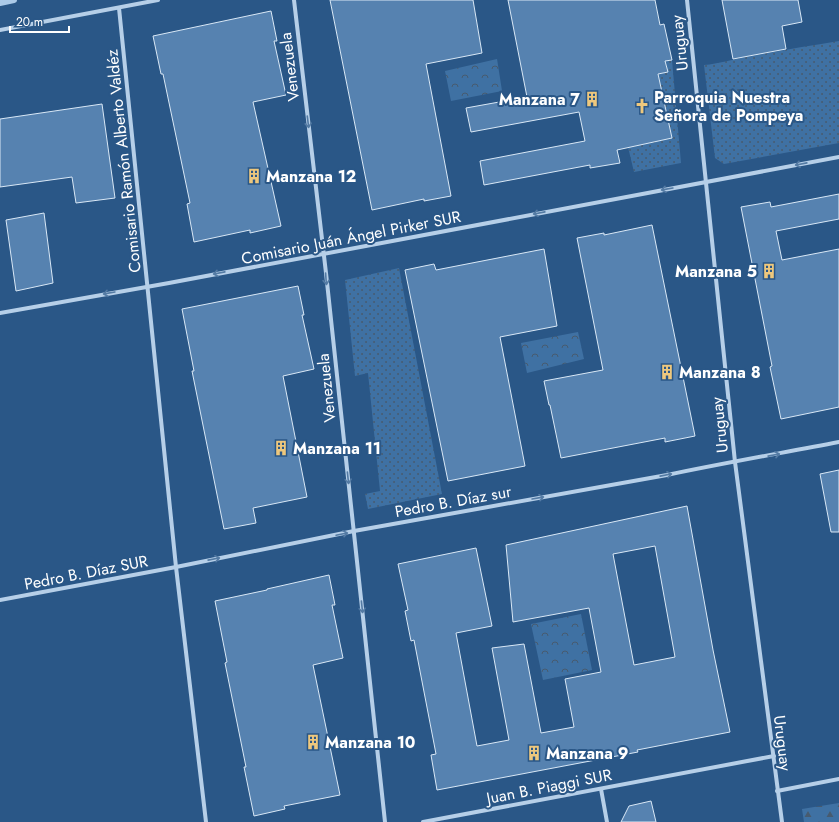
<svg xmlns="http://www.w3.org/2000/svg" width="839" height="822" font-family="Jost,sans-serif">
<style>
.grass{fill:url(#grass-dots)}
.forest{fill:url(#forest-firs)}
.park{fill:url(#park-crowns)}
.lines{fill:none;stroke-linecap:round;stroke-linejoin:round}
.stream{stroke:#abcae8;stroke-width:6}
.building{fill:#5682b0;stroke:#d9e8f6;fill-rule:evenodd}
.minor{stroke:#b6cfe8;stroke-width:4}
.oneway{stroke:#547ba4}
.labels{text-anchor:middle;stroke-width:4;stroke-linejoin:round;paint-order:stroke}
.street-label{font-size:16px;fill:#fff;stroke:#2a5787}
.poi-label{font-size:16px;font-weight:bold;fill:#fff;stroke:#2a5787;text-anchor:start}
</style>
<defs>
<pattern id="grass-dots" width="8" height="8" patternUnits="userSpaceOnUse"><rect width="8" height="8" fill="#3f71a3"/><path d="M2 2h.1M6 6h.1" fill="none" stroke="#475b6f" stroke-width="1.8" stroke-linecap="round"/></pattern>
<pattern id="forest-firs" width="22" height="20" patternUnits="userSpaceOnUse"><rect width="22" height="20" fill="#3f71a3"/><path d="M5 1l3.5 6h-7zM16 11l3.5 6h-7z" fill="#475b6f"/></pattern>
<pattern id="park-crowns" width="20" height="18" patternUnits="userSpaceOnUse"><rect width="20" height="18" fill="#3f71a3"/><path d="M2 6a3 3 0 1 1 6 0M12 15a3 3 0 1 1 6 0" fill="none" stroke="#475b6f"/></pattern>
</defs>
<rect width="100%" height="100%" fill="#2a5787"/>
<g class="grass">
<path d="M 839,41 L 839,143 L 724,164 L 715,158 L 704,65 C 719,64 732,59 747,57 C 777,51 808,46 839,41 Z"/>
<polygon points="672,60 681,163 634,172 628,147 672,138 658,74 668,72 665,61"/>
<polygon points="399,268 442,494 368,509 365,494 380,491 368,373 355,376 345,280"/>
</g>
<polygon class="forest" points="839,803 839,822 804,822 802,809"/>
<g class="park">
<polygon points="497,59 502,91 451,101 445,71"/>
<polygon points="578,332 584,359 527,373 521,343"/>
<polygon points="581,614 592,670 543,680 531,624"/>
</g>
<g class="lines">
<polyline class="stream" points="0,3 14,0"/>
</g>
<g class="building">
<polygon points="330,0 473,0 482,53 426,64 451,196 424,201 424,199 372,210"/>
<polygon points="508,0 655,0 660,25 664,24 672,60 665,61 668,72 658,74 672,138 617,150 620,163 590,168 590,165 484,185 480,161 585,141 579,112 471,132 466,108 527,97"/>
<polygon points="722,0 798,0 802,22 782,26 786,49 733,59"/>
<polygon points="271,11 277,41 274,41 286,95 253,102 281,226 250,233 250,230 194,242 187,204 190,203 163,74 161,74 153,36"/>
<polygon points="102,104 115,198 76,203 72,177 0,187 0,119"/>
<polygon points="839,194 839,219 776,231 782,260 839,249 839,407 781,419 770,367 772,366 741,207 770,202 771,207"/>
<polygon points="44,213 53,283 16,291 6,220"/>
<polygon points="652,225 695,436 665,442 665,438 561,458 550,405 549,405 544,381 603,370 577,238 604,233 604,235"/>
<polygon points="544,249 557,326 500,337 525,466 448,481 405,270 434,264 436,270"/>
<polygon points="298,286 304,315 302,315 314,369 283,376 307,497 253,508 256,523 224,529 192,371 194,371 182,309"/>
<polygon points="839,470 839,532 831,532 820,474"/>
<path d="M 687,506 L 713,650 L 730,732 L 637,750 L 638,752 L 437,790 L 431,755 L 436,754 L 414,640 L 411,641 L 405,611 L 408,610 L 398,564 L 476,548 L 492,626 L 456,633 L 477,746 L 509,740 L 492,648 L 524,644 L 541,733 L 574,727 L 565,679 L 601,672 L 589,608 L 513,622 L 506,545 ZM 655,546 L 675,657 L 634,665 L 613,554 Z"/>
<polygon points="329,575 335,605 332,605 343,658 313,665 340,795 284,806 285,809 254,816 244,767 246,767 225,663 227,662 215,601 267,590 267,589"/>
<polygon points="651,801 656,822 621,822 629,806"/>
</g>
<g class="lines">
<g class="minor">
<polyline points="294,0 326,273 385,822"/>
<polyline points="687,0 735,462 782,822"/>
<polyline points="119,8 176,567 206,822"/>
<polyline points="0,30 158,0"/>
<polyline points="0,313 169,283 839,157"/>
<path d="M 0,600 L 176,567 L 354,531 L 667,475 C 724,463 782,453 839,442"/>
<polyline points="601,789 607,822"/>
<polyline points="777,791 839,779"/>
<polyline points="423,822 774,756"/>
</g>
</g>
<defs><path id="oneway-shaft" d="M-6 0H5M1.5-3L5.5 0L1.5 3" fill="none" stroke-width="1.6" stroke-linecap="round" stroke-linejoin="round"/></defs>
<g class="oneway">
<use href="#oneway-shaft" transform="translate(308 122) rotate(83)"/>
<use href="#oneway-shaft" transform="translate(801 164) rotate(169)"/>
<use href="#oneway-shaft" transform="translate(667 189) rotate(170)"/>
<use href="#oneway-shaft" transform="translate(539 213) rotate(169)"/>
<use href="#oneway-shaft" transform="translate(219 273) rotate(169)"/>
<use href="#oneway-shaft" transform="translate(326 279) rotate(86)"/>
<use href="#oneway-shaft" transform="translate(109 293) rotate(170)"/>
<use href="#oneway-shaft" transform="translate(774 455) rotate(-11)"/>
<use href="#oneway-shaft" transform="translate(666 475) rotate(-11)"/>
<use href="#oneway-shaft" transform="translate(348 478) rotate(84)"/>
<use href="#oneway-shaft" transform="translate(538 498) rotate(-10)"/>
<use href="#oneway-shaft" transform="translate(342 534) rotate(-12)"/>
<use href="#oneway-shaft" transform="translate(214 559) rotate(-11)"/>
<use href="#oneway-shaft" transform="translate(362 607) rotate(84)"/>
</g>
<defs>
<g id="building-bare" transform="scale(1.2)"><path d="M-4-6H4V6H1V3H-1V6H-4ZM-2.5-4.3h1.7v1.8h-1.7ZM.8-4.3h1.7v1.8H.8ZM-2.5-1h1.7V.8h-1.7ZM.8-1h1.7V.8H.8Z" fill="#eec87d" stroke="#2a5787" stroke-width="2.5" paint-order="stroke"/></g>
<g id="church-bare" transform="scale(1.2)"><path d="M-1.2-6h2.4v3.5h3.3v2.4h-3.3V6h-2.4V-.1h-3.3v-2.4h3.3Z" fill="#eec87d" stroke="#2a5787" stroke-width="2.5" paint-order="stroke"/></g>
</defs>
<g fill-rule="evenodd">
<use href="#building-bare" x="592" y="99"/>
<use href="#church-bare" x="642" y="106"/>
<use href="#building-bare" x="254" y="176"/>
<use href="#building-bare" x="769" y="271"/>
<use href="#building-bare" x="667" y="372"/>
<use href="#building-bare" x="281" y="448"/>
<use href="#building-bare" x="313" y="742"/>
<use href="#building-bare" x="534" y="753"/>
</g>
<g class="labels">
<g class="street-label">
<text transform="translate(679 43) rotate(-96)" y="6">Uruguay</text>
<text transform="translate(289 67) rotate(-97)" y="6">Venezuela</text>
<text transform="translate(123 161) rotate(-96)" y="6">Comisario Ramón Alberto Valdéz</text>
<text transform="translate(351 237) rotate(-11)" y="6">Comisario Juán Ángel Pirker SUR</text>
<text transform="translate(326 388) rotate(-96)" y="6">Venezuela</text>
<text transform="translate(719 425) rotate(-96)" y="6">Uruguay</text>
<text transform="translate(453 501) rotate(-10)" y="6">Pedro B. Díaz sur</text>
<text transform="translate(86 572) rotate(-11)" y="6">Pedro B. Díaz SUR</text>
<text transform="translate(783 743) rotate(83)" y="6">Uruguay</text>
<text transform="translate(549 786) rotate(-11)" y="6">Juan B. Piaggi SUR</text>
</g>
<g class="poi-label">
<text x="654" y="103">Parroquia Nuestra<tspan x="654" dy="18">Señora de Pompeya</tspan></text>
<text x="580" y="105" text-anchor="end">Manzana 7</text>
<text x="266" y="182">Manzana 12</text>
<text x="757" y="277" text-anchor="end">Manzana 5</text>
<text x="679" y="378">Manzana 8</text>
<text x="293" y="454">Manzana 11</text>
<text x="325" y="748">Manzana 10</text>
<text x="546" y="759">Manzana 9</text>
</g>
</g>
<path d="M10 26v6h59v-6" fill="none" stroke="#ffffff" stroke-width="2"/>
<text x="16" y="26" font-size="12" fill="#ffffff" stroke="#2a5787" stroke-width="3" paint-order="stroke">20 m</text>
</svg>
